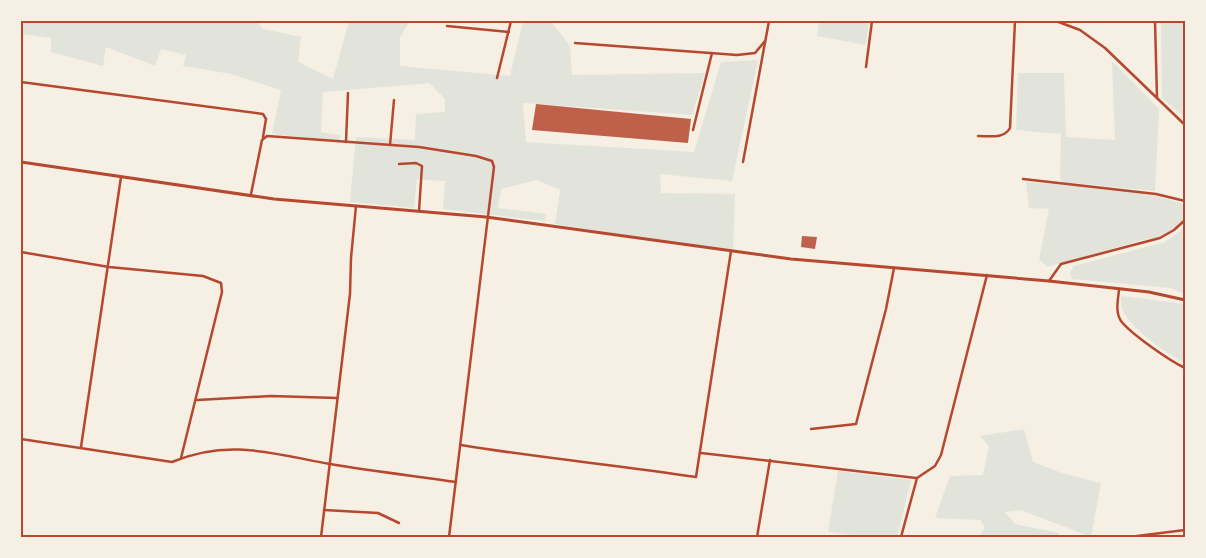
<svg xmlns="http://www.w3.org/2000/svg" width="1206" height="558" font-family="'Nunito Sans',sans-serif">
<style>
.green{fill:#e2e4dc}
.building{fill:#bf614a}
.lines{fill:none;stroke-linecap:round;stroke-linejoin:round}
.minor{stroke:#b5482f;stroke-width:2.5}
.secondary{stroke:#b5482f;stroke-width:3}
.neatline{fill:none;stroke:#b5482f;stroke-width:2}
</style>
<rect width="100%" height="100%" fill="#f6efe4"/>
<g class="green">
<polygon points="21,21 256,21 263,29 301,37 298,62 333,79 349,21 410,21 400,37 400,66 510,76 523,21 551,21 570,46 572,75 705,73 692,115 523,103 526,142 694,152 721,62 758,60 732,181 660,174 661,193 735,194 733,252 555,224 560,190 537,180 501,189 498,208 546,214 545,221 443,209 445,181 417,179 414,208 350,202 356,137 415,140 416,114 445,112 445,99 429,83 323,92 321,132 340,135 340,141 272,134 281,90 231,74 183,66 186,55 161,49 155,66 106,47 103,66 51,52 51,38 21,34"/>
<polygon points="819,21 869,21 866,45 817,36"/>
<polygon points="1161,21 1185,21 1185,118 1162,98"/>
<polygon points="1112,61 1159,109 1155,191 1062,182 1060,178 1061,134 1016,130 1018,73 1064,73 1066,137 1115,140"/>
<path d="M 1026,182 C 1070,186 1146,188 1185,205 L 1183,222 L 1160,238 L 1143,240 L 1048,267 L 1039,260 L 1049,209 L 1029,208 Z"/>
<polygon points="1185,227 1185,294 1171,288 1072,279 1070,273 1074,266 1165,242"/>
<path d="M 1121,296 L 1185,304 L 1185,363 C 1168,355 1131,328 1123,311 C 1121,307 1121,301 1121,296 Z"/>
<polygon points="1024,429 1033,462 1062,473 1101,483 1091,537 1021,510 1005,512 1015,524 1059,533 1057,537 979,537 985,527 980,520 935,518 950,476 983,475 989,446 980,436"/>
<polygon points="838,471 911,480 897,537 868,537 828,532"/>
</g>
<g class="building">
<polygon points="536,104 691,119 688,143 532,130"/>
<polygon points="802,236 817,237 815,249 801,247"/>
</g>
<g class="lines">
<g class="minor">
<polyline points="1056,21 1080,30 1105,48 1185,125"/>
<polyline points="1155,21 1157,98"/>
<polyline points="447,26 509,32"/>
<polyline points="575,43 737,55 755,53 765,41"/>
<polyline points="866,67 872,21"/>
<polyline points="497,78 511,21"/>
<polyline points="21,82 263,114 266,119 263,137"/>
<polyline points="693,130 712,53"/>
<path d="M 978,136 C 990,136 1004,139 1010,128 L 1015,21"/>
<polyline points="346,142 348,93"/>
<polyline points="390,145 394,100"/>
<polyline points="743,162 769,21"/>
<polyline points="399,164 416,163 422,166 419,211"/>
<polyline points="1023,179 1156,194 1185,201"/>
<polyline points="251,194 262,140 267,136 419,147 476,156 492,161 494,167 449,537"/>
<polyline points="21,252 109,267 203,276 221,283 222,292 181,458"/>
<polyline points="1049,281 1061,264 1160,238 1174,230 1185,220"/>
<path d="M 1119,290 C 1118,300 1115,312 1121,321 C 1131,334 1170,361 1185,368"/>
<polyline points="197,400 271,396 337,398"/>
<polyline points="811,429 856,424 886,309 894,268"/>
<path d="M 21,439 L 172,462 C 229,438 274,454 330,464 C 372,471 414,476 456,482"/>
<path d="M 461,445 C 539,458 618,465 696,477 L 731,251"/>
<polyline points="81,447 121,177"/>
<polyline points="701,453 916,478"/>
<polyline points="324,510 378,513 399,523"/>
<polyline points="321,537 350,294 351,258 356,206"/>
<polyline points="757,537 770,460"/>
<polyline points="901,537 917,478 935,466 941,455 987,275"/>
<polyline points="1129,537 1185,530"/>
</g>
<polyline class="secondary" points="21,162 274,199 486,217 791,259 1049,281 1149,292 1185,300"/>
</g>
<rect width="1206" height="558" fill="none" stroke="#f6efe4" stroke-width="45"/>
<rect x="22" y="22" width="1162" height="514" class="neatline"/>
</svg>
